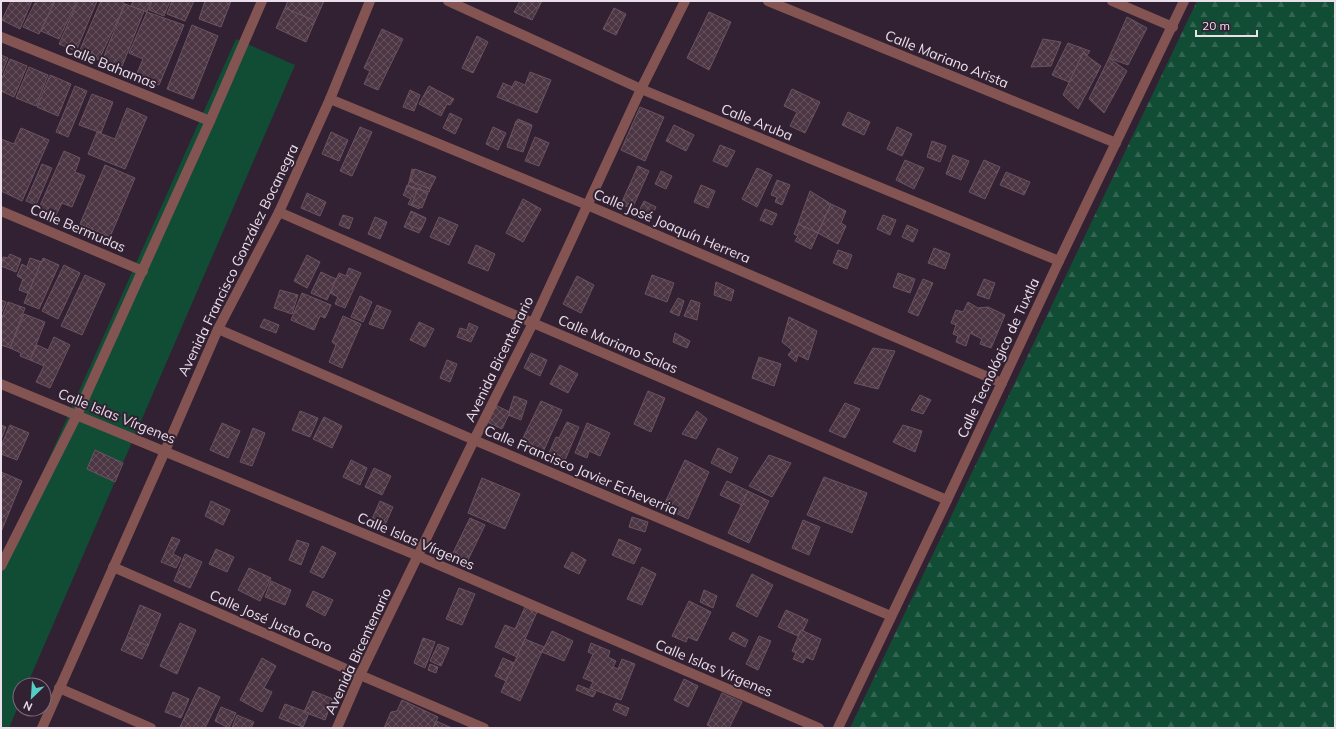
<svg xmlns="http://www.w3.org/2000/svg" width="1336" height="729" font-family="Mulish,sans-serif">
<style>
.grass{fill:#114c35}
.forest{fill:url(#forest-firs)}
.building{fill:url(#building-cross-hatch);stroke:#6b5361}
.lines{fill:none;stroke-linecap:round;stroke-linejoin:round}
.minor{stroke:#835452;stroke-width:10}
.labels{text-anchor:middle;stroke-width:4;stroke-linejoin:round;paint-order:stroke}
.street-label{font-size:14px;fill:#eadfea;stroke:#322132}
</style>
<defs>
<pattern id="forest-firs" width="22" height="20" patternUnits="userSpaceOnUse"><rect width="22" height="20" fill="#114c35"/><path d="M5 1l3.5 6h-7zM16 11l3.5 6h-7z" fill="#346552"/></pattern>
<pattern id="building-cross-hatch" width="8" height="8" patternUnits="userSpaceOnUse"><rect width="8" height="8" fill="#4d3643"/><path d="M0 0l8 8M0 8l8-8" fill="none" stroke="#67535e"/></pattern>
</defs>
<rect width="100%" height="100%" fill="#322132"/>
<polygon class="grass" points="236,39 295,65 27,685 20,685 20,702 9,728 1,728 1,566"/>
<polygon class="forest" points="1197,1 1335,1 1335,728 850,728"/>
<g class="building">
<polygon points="11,1 32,1 20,29 2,20"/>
<polygon points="36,1 55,1 39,34 23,27"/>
<polygon points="55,1 77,1 59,39 41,31"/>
<polygon points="78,1 97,1 76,51 59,44"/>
<polygon points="101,1 120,1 125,4 99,60 79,52"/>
<polygon points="133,1 151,1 147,12 131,6"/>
<polygon points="152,1 170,1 164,16 149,10"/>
<polygon points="172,1 194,1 185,21 167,14"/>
<polygon points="205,1 231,1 221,27 199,19"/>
<polygon points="288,1 324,1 315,21 285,8"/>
<polygon points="520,1 542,1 532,20 514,12"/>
<polygon points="125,4 144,11 121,69 102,61"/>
<polygon points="285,8 315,21 306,42 276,28"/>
<polygon points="614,8 626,14 616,35 603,29"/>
<polygon points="147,12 184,25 159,85 135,78 143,59 129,53"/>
<polygon points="709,12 731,22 709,70 687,58"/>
<polygon points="1127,17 1147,28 1128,65 1109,58"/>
<polygon points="192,25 218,36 193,99 167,89"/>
<polygon points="382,29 403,39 378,90 364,84 370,71 364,68"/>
<polygon points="477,36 488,42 473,73 462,68"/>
<polygon points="1043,39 1061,42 1051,66 1031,67"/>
<polygon points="1068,43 1090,51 1069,82 1052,75"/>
<polygon points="1083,53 1101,66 1078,109 1063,95"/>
<polygon points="1,55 8,58 1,75"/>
<polygon points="1109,58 1127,71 1104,113 1089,99"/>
<polygon points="10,59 27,66 14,97 1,91 1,80"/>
<polygon points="29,67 48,75 36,106 16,98"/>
<polygon points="530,72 551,80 537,113 497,97 503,83 512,87 515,81 525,85"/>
<polygon points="50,75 71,84 58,116 37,107"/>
<polygon points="75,86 87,91 68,137 56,132"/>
<polygon points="429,86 454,99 450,105 447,104 441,116 419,104"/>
<polygon points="792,89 820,102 805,133 790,126 797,112 784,106"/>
<polygon points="410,90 420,95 414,111 403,107"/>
<polygon points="92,94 113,102 101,133 79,125"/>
<polygon points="640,107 664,117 645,161 621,150"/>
<polygon points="127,108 147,117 125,169 88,154 97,132 115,139"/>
<polygon points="848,112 870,122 864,135 842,125"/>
<polygon points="450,113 462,119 455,134 443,128"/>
<polygon points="518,119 532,125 521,151 507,145"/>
<polygon points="516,121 532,126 523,152 507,147"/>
<polygon points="674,125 694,135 686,151 666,141"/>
<polygon points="360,127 372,132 352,176 340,171"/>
<polygon points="493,127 506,133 498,150 486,144"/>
<polygon points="897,127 912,134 902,156 887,149"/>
<polygon points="21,128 49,140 22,201 1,191 1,139 14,144"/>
<polygon points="331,132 348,140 339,161 322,154"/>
<polygon points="535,137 549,143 539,166 525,161"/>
<polygon points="932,141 946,146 940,162 927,157"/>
<polygon points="720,145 735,151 727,167 713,161"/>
<polygon points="64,151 80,158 75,172 85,176 72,207 62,203 56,215 39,208"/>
<polygon points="953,155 969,161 961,180 946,174"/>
<polygon points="905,160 924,168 914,189 896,180"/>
<polygon points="984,160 1000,167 985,199 969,192"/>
<polygon points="42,164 52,168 36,205 26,201"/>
<polygon points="105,165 135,178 110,237 80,224"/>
<polygon points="638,166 649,171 632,209 621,204"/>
<polygon points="757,168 772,175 757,207 742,199"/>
<polygon points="412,169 434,176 429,192 408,186"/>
<polygon points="415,169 436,177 430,189 410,181"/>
<polygon points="661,171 672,176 666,189 655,184"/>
<polygon points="1006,172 1030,182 1024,195 1000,185"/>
<polygon points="777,180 790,185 782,205 775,202 777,197 771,195"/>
<polygon points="407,185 415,188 412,195 405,191"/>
<polygon points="701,185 715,191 708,208 694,202"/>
<polygon points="408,186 426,194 419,209 408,204 411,199 403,195"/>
<polygon points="418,189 428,193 422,208 412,204"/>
<polygon points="810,191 831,204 818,233 798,224"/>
<polygon points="307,193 326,202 320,216 301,208"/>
<polygon points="523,199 541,209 523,242 506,233"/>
<polygon points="644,201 656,207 652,215 640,209"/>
<polygon points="831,204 846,211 841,223 846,226 838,244 818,233"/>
<polygon points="765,209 777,214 772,225 760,220"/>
<polygon points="411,211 426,218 419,233 404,227"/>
<polygon points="415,213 426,219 421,230 409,225"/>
<polygon points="343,215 353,218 349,229 339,225"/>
<polygon points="883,215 896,220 890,235 877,229"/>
<polygon points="375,217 387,222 380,239 368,234"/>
<polygon points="439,217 458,225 449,245 430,237"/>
<polygon points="798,224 818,233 811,249 795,241 798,236 794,234"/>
<polygon points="907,225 918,230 913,242 902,237"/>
<polygon points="476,245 495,254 488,271 468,263"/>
<polygon points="934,248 950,254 945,269 928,263"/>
<polygon points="838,250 852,255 847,269 833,263"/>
<polygon points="10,254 21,259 16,272 1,266 3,257 8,258"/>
<polygon points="307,255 320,262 307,288 294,281"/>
<polygon points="30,258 45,263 33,295 19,290 23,279 17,276 22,264 27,267"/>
<polygon points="43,258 59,265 39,309 24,303"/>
<polygon points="64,265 80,273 58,319 42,311"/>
<polygon points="349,268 361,273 345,308 335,304 338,297 330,293 339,273 346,276"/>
<polygon points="321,272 336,279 327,300 311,293"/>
<polygon points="898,273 915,279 910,293 893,287"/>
<polygon points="85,275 105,284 82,335 61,326"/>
<polygon points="652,275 674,283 667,302 645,294"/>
<polygon points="577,276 594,285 581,313 563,304"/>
<polygon points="923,279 933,283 918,316 908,312"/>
<polygon points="984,279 995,283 989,299 977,295"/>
<polygon points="716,282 734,290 731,301 714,295"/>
<polygon points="280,290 298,295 292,314 274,308"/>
<polygon points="302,293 331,305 325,318 320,316 314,330 291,320"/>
<polygon points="360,296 372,302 363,322 351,317"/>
<polygon points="678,298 684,301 679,316 670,312"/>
<polygon points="1,300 6,302 1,314"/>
<polygon points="691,300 700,303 697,320 684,316"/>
<polygon points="8,302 25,308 10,348 1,345 1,320"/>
<polygon points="968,302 978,308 988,307 1005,315 991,348 980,344 982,339 970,333 966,346 956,342 958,336 953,334 956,325 951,323 956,310 963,312"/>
<polygon points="377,305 391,311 383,329 369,324"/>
<polygon points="24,314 45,322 30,360 20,356 21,353 10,348"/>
<polygon points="343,316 361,324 342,368 329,362 336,345 332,342"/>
<polygon points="789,317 817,331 808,360 798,355 796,362 788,355 792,350 782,342"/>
<polygon points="264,319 279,325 276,333 260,327"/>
<polygon points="419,322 434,329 425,347 410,340"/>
<polygon points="469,323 478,327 471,342 457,337 460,328 467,330"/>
<polygon points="675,333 690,341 687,348 673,342"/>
<polygon points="54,337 70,345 50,388 36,382 44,366 30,360 37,345 48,350"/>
<polygon points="873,348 895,351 878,389 854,383"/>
<polygon points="531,353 547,360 540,376 524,368"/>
<polygon points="759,357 781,364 774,386 752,378"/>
<polygon points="447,360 457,364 450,382 440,378"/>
<polygon points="560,365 578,374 568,393 550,384"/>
<polygon points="648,391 665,398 651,432 634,424"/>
<polygon points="920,395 931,400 923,414 911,410"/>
<polygon points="514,396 527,401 521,420 508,415"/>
<polygon points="541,401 562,410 543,452 521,442"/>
<polygon points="845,403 860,409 845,438 829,431"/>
<polygon points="495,405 510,412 502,429 487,422"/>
<polygon points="300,411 318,418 310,437 292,430"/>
<polygon points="697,411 707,419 696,439 682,434"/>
<polygon points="324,417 342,426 332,448 313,439"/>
<polygon points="567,422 579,427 565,460 549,453 556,437 559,438"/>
<polygon points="222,423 240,431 228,458 210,450"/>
<polygon points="587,423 610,433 600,456 589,451 587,458 575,453"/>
<polygon points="1,425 6,427 1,440"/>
<polygon points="10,425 29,433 17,460 1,454 1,446"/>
<polygon points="903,425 922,431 915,452 893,442"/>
<polygon points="253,428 265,433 252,466 240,462"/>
<polygon points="718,448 738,458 731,473 711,463"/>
<polygon points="95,450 123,463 115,482 87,469"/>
<polygon points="769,455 791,463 772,497 749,486"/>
<polygon points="351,460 367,468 360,485 343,477"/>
<polygon points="685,460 709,472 688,519 663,507"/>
<polygon points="374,468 391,476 382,495 365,487"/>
<polygon points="1,472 22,481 1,532"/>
<polygon points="824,477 867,493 852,533 807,515"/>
<polygon points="482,478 520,494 505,529 468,513"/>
<polygon points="727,481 748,491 742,505 720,495"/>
<polygon points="748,491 769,501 749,543 728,533"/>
<polygon points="211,501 230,510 223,525 205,516"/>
<polygon points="380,501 393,507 385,525 372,519"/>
<polygon points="632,517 648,522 645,532 629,527"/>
<polygon points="470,518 485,525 466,564 451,557"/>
<polygon points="803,520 820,527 809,555 792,548"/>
<polygon points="172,537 180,540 173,554 181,558 176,568 161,562"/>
<polygon points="619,539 641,549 634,564 612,555"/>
<polygon points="297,540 309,544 301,565 289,560"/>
<polygon points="322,546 336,553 323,578 310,572"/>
<polygon points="216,549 234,557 227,572 209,564"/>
<polygon points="572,552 586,560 579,574 564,567"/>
<polygon points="185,554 202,562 190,588 174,581"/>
<polygon points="642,567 656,574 642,605 627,599"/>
<polygon points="249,568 271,578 260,601 238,590"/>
<polygon points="752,574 773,585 757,617 736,606"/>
<polygon points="271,581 291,590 285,605 265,597"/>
<polygon points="459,588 475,594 462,625 446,619"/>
<polygon points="704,590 717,596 713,608 700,602"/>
<polygon points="313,591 333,600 325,616 306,606"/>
<polygon points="689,601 711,612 697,641 688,637 686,642 672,636"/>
<polygon points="140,605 161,614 148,646 127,637"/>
<polygon points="525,607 537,612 517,657 495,647 505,625 515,629"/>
<polygon points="786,610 808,620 800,637 778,627"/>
<polygon points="180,623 196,630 177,674 160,666"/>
<polygon points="801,630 821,639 813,660 806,657 803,663 793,659 796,653 792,651"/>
<polygon points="552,631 573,641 564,661 542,652"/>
<polygon points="733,632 748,640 745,647 729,639"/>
<polygon points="759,636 771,641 758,670 746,664"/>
<polygon points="127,637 148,646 142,659 121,650"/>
<polygon points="423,638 435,642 425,668 414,663"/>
<polygon points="525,639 544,647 520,701 501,692"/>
<polygon points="591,643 610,651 608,657 616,661 613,667 618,669 622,659 635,664 621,700 590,688 593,682 583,678 593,654 588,652"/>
<polygon points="438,644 449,648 441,666 430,661"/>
<polygon points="262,658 276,666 264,688 272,692 262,712 240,700"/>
<polygon points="503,658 514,663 506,681 495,676"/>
<polygon points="430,664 438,667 436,673 428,670"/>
<polygon points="684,679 698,686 688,707 674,700"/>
<polygon points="578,685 596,692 593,697 576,690"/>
<polygon points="199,687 220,697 205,728 183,728 180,727"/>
<polygon points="313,691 333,699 325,720 304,712"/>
<polygon points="173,692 189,699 181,718 165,712"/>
<polygon points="722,693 742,702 729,728 714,728 707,725"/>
<polygon points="402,700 438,717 433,728 384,728 391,712 397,711"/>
<polygon points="616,703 629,708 626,716 613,710"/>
<polygon points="285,704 309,713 303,727 279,718"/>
<polygon points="221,707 236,713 229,728 215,721"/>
<polygon points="237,715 254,722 251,728 232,728"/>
<polygon points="436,721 452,728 433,728"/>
</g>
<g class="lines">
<g class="minor">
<polyline points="448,1 641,89 1059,261"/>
<polyline points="768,1 1116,143"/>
<polyline points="1112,1 1173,27"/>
<polyline points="1,37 210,121"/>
<polyline points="330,99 587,205 1002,383"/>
<polyline points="1,211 143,271"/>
<polyline points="279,212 533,323 947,500"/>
<polyline points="218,329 474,440 891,616"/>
<polyline points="1,384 418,556 819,728"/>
<polyline points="1,566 77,415 210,121 262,1"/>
<polyline points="113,567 360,675 484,728"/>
<polyline points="59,688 151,728"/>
<polyline points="42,728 165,451 218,329 279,212 330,99 370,1"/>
<polyline points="337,728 360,675 474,440 533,323 641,89 685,1"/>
<polyline points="838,728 947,500 1059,261 1184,1"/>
</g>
</g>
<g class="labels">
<g class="street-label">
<text transform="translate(947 59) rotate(22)" y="5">Calle Mariano Arista</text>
<text transform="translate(111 66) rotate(22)" y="5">Calle Bahamas</text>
<text transform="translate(757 122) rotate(22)" y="5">Calle Aruba</text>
<text transform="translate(672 226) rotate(23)" y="5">Calle José Joaquín Herrera</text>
<text transform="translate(78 228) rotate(23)" y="5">Calle Bermudas</text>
<text transform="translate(238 260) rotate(-64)" y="5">Avenida Francisco González Bocanegra</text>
<text transform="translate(618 344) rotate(23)" y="5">Calle Mariano Salas</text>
<text transform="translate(998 358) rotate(-65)" y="5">Calle Tecnológico de Tuxtla</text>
<text transform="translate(499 359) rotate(-64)" y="5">Avenida Bicentenario</text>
<text transform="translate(117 416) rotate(22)" y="5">Calle Islas Vírgenes</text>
<text transform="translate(581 470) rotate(23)" y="5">Calle Francisco Javier Echeverria</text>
<text transform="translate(416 541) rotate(23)" y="5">Calle Islas Vírgenes</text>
<text transform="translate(271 621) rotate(24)" y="5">Calle José Justo Coro</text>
<text transform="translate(358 651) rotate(-65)" y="5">Avenida Bicentenario</text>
<text transform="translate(714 668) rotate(23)" y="5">Calle Islas Vírgenes</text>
</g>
</g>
<rect width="1336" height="729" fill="none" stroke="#eadfea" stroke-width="4"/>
<g transform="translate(32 697) rotate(205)"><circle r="19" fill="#322132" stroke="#7c6d7c"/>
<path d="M0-3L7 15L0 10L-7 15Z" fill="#54cdc6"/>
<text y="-6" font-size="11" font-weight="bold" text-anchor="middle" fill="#eadfea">N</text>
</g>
<path d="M1196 30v6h61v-6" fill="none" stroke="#eadfea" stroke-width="2"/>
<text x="1202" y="30" font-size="12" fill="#eadfea" stroke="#322132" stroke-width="3" paint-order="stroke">20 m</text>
</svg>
